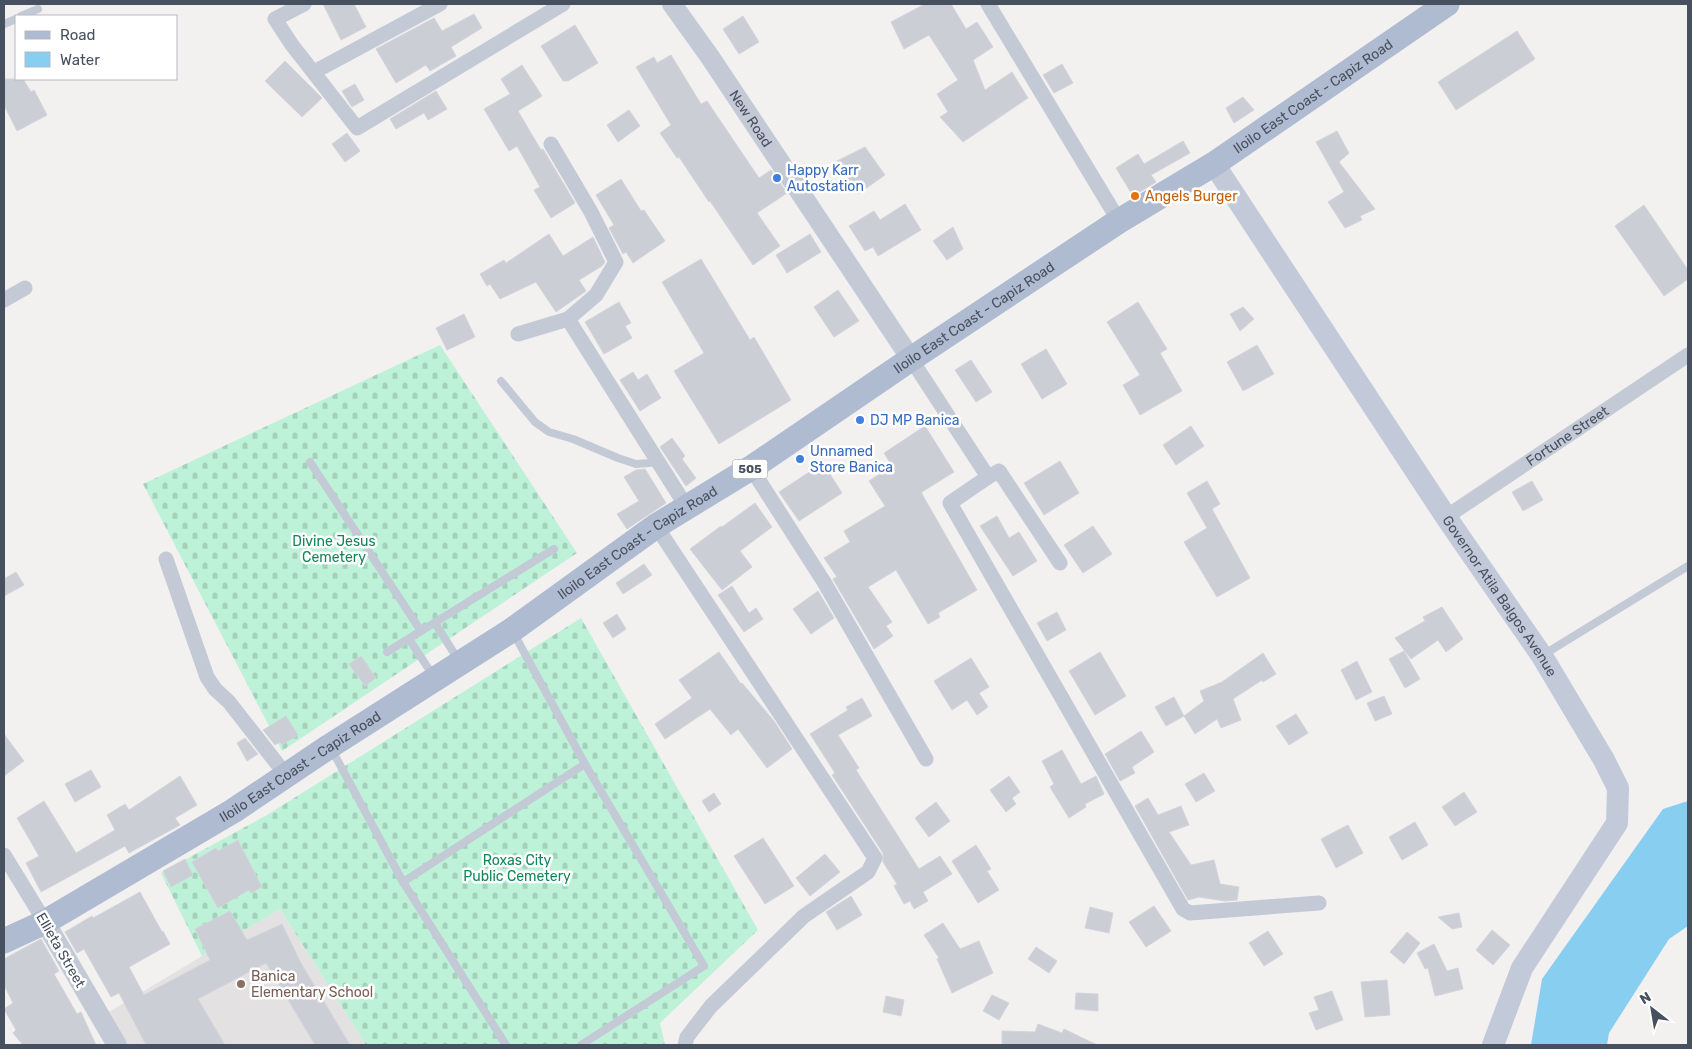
<svg xmlns="http://www.w3.org/2000/svg" width="1692" height="1049" font-family="Rubik,sans-serif">
<style>
.education{fill:#e4e1e2}
.cemetery{fill:url(#cemetery-stones)}
.water{fill:#87cef1}
.building{fill:#ccced6;stroke:#d4d5dc}
.lines{fill:none;stroke-linecap:round;stroke-linejoin:round}
.service{stroke:#c3cad6;stroke-width:8}
.minor{stroke:#c3cad6;stroke-width:15}
.tertiary{stroke:#c3cad6;stroke-width:20}
.secondary{stroke:#c2cada;stroke-width:22}
.primary{stroke:#aebbd0;stroke-width:25}
.shop-dot{fill:#3f7fe0;stroke:#fff;stroke-width:2}
.food-dot{fill:#e8710a;stroke:#fff;stroke-width:2}
.education-dot{fill:#8d6e63;stroke:#fff;stroke-width:2}
.labels{text-anchor:middle;stroke-width:5;stroke-linejoin:round;paint-order:stroke}
.shield{fill:#fff;stroke:#7e848f;stroke-width:1}
.shield-label{font-size:12px;font-weight:bold;fill:#47505f}
.street-label{font-size:14px;fill:#47505f;stroke:#fff}
.shop-label{font-size:14px;fill:#366cbe;stroke:#fff;text-anchor:start}
.food-label{font-size:14px;fill:#c56008;stroke:#fff;text-anchor:start}
.park-label{font-size:14px;fill:#12865b;stroke:#fff}
.education-label{font-size:14px;fill:#785e54;stroke:#fff;text-anchor:start}
</style>
<defs>
<pattern id="cemetery-stones" width="16" height="16" patternUnits="userSpaceOnUse" patternTransform="scale(1.25)"><rect width="16" height="16" fill="#bdf2d8"/><path d="M2 7V4a2 2 0 0 1 4 0v3zM10 15v-3a2 2 0 0 1 4 0v3z" fill="#a4d1bc"/></pattern>
</defs>
<rect width="100%" height="100%" fill="#f3f0f0"/>
<polygon class="education" points="280,909 366,1045 128,1045 109,1012"/>
<g class="cemetery">
<polygon points="440,345 577,553 282,751 143,484"/>
<polygon points="581,618 758,930 660,1023 665,1045 366,1045 280,909 202,956 161,873 267,815"/>
</g>
<polygon class="water" points="1688,801 1688,926 1669,939 1609,1033 1607,1045 1531,1045 1542,979 1663,809"/>
<g class="building">
<polygon points="323,4 354,4 366,27 341,40"/>
<polygon points="925,4 951,4 966,29 977,22 993,47 973,60 985,90 1012,72 1028,98 963,142 940,117 948,112 937,94 958,80 929,35 904,49 891,22"/>
<polygon points="474,14 482,28 451,47 456,56 430,71 426,65 396,83 376,49 434,18 442,31"/>
<polygon points="743,16 759,42 739,54 723,29"/>
<polygon points="575,25 598,63 568,81 563,81 541,46"/>
<polygon points="1517,31 1535,59 1456,110 1438,82"/>
<polygon points="671,55 701,104 707,101 759,178 771,170 787,193 757,213 780,246 753,265 710,201 709,202 679,157 677,158 660,133 671,125 636,67 654,57 657,63"/>
<polygon points="285,61 322,98 302,117 265,81"/>
<polygon points="1062,64 1073,83 1054,93 1043,75"/>
<polygon points="522,65 542,96 518,111 541,150 543,149 575,203 551,218 534,190 540,187 517,146 509,151 484,109 510,94 501,79"/>
<polygon points="4,79 23,79 31,92 34,90 47,115 17,131 4,105"/>
<polygon points="355,84 364,100 352,107 342,91"/>
<polygon points="436,91 447,109 428,120 424,113 396,129 390,119"/>
<polygon points="1243,97 1254,110 1234,123 1226,108"/>
<polygon points="629,110 640,126 618,142 607,125"/>
<polygon points="1337,131 1349,153 1339,162 1375,209 1360,216 1362,220 1345,228 1328,202 1344,192 1316,142"/>
<polygon points="347,133 360,151 345,162 332,144"/>
<polygon points="1183,141 1190,153 1151,175 1156,182 1133,196 1116,168 1138,154 1144,164"/>
<polygon points="865,147 885,175 858,194 837,161"/>
<polygon points="621,179 641,211 644,210 665,241 633,263 626,252 623,254 609,228 614,225 596,195"/>
<polygon points="905,204 921,230 878,256 873,247 865,251 849,226 874,211 880,220"/>
<polygon points="1644,205 1688,270 1688,279 1664,296 1615,226"/>
<polygon points="953,227 963,249 947,260 933,241"/>
<polygon points="549,234 563,256 593,237 605,262 602,266 579,280 586,291 556,312 536,282 500,299 490,284 487,286 480,274 504,260 506,263"/>
<polygon points="810,234 821,252 787,273 776,255"/>
<polygon points="701,259 750,340 754,337 791,400 719,444 674,371 704,353 662,282"/>
<polygon points="838,290 859,321 834,337 814,307"/>
<polygon points="619,302 631,323 625,326 632,338 604,354 585,322"/>
<polygon points="1138,302 1167,349 1160,353 1182,391 1140,415 1123,385 1140,375 1107,322"/>
<polygon points="1243,307 1254,319 1240,331 1230,314"/>
<polygon points="464,314 475,337 447,350 436,328"/>
<polygon points="1257,345 1274,374 1243,391 1227,362"/>
<polygon points="1046,349 1067,384 1042,399 1021,364"/>
<polygon points="971,360 992,392 976,402 955,370"/>
<polygon points="633,372 638,380 647,374 661,398 640,411 620,380"/>
<polygon points="925,426 954,472 922,492 922,494 977,590 938,613 940,617 928,624 896,570 868,587 892,622 886,626 893,636 874,649 833,579 837,577 824,558 850,542 844,531 885,506 869,481 892,466 884,453"/>
<polygon points="1191,426 1204,446 1176,465 1163,445"/>
<polygon points="672,438 685,456 682,459 696,478 686,486 660,447"/>
<polygon points="1060,461 1079,493 1044,515 1024,483"/>
<polygon points="823,463 842,493 799,521 779,492"/>
<polygon points="645,469 666,503 627,529 617,514 639,501 624,477 636,470"/>
<polygon points="1207,481 1220,504 1212,509 1250,578 1217,597 1184,542 1207,528 1187,493"/>
<polygon points="1532,481 1543,500 1523,511 1512,492"/>
<polygon points="755,503 772,527 740,551 752,567 722,590 690,549 721,526 722,527"/>
<polygon points="997,516 1009,538 1019,532 1037,561 1013,576 980,526"/>
<polygon points="1093,526 1112,554 1083,573 1064,545"/>
<polygon points="644,564 652,575 623,594 616,583"/>
<polygon points="16,572 24,585 4,596 4,579"/>
<polygon points="732,586 749,613 756,608 763,619 744,632 718,595"/>
<polygon points="818,591 834,618 811,634 793,609"/>
<polygon points="1442,607 1463,639 1446,652 1438,640 1411,659 1395,638 1425,621 1423,617"/>
<polygon points="1057,612 1066,630 1047,641 1037,623"/>
<polygon points="617,614 626,629 613,638 603,623"/>
<polygon points="1404,651 1420,679 1405,688 1389,659"/>
<polygon points="719,652 741,684 742,683 774,721 792,749 767,768 738,729 731,735 710,709 665,739 655,724 692,698 679,680"/>
<polygon points="1100,652 1126,696 1095,715 1069,671"/>
<polygon points="1263,653 1276,674 1263,682 1262,680 1233,699 1241,720 1221,728 1217,719 1195,734 1184,716 1204,701 1200,691 1222,682"/>
<polygon points="361,656 376,678 365,686 349,664"/>
<polygon points="971,658 989,687 979,693 988,707 977,715 967,700 952,710 934,681"/>
<polygon points="1357,661 1372,692 1356,700 1341,670"/>
<polygon points="1384,696 1392,714 1375,721 1367,703"/>
<polygon points="1174,697 1184,716 1166,726 1155,707"/>
<polygon points="862,698 872,716 838,735 859,768 856,770 919,869 940,856 952,874 923,892 928,901 914,909 910,901 904,904 894,886 897,884 883,862 883,853 832,775 835,773 810,734 848,710 846,707"/>
<polygon points="1296,714 1308,733 1289,745 1276,726"/>
<polygon points="286,716 298,735 282,745 280,742 275,745 263,730"/>
<polygon points="1141,731 1154,752 1132,767 1135,773 1120,781 1105,754"/>
<polygon points="4,734 24,761 4,776"/>
<polygon points="245,738 258,754 247,761 237,743"/>
<polygon points="1062,750 1081,784 1096,776 1104,794 1085,804 1086,807 1069,818 1050,787 1054,784 1042,761"/>
<polygon points="91,770 101,787 75,802 65,784"/>
<polygon points="1204,773 1215,791 1196,802 1185,784"/>
<polygon points="180,776 197,805 175,818 180,825 129,853 125,846 41,892 26,863 39,856 17,818 44,801 76,853 115,830 107,815 125,804 129,810"/>
<polygon points="1009,776 1020,792 1012,798 1016,804 1006,812 990,790"/>
<polygon points="1464,792 1477,812 1455,826 1442,807"/>
<polygon points="714,793 721,804 709,812 702,801"/>
<polygon points="1148,798 1158,815 1181,806 1189,825 1169,832 1191,865 1214,860 1220,884 1239,887 1237,900 1225,901 1199,897 1188,900 1135,806"/>
<polygon points="936,802 950,821 929,837 915,818"/>
<polygon points="1415,822 1428,845 1402,860 1389,837"/>
<polygon points="1348,825 1363,853 1336,868 1321,839"/>
<polygon points="763,838 794,886 765,904 734,856"/>
<polygon points="238,840 262,887 251,893 249,890 218,908 192,862 216,848 218,851"/>
<polygon points="976,845 991,869 987,871 999,890 978,903 952,861"/>
<polygon points="825,854 840,872 810,896 796,878"/>
<polygon points="185,859 193,875 171,887 163,871"/>
<polygon points="140,892 162,932 163,931 170,944 129,967 144,995 210,960 195,929 230,911 247,940 282,924 301,963 350,1045 315,1045 266,963 198,999 225,1045 146,1045 119,993 111,997 84,949 77,953 65,932 92,916 93,918"/>
<polygon points="851,896 862,915 837,930 826,912"/>
<polygon points="1154,906 1171,931 1146,947 1129,922"/>
<polygon points="1090,907 1113,913 1109,933 1085,928"/>
<polygon points="1459,913 1462,927 1452,929 1438,917"/>
<polygon points="943,923 960,949 979,941 993,973 952,993 937,959 939,958 924,935"/>
<polygon points="1492,930 1510,945 1493,965 1476,950"/>
<polygon points="1268,931 1283,954 1264,966 1249,943"/>
<polygon points="1407,932 1420,943 1404,964 1390,952"/>
<polygon points="41,939 59,971 54,974 77,1014 81,1012 96,1045 23,1045 13,1033 16,1030 4,1009 13,1003 4,985 4,959"/>
<polygon points="1434,944 1447,971 1458,968 1463,989 1435,996 1428,968 1425,969 1417,953"/>
<polygon points="1036,947 1057,961 1049,973 1028,959"/>
<polygon points="1387,980 1390,1015 1365,1017 1361,982"/>
<polygon points="1332,991 1343,1020 1316,1030 1309,1013 1319,1010 1314,997"/>
<polygon points="1076,993 1098,994 1098,1011 1075,1009"/>
<polygon points="992,995 1009,1003 999,1020 983,1011"/>
<polygon points="886,996 904,1000 901,1016 883,1012"/>
<polygon points="1038,1024 1062,1033 1064,1029 1097,1045 1002,1045 1002,1031 1035,1032"/>
</g>
<g class="lines">
<g class="service">
<polyline points="21,16 38,9"/>
<polyline points="4,24 16,19"/>
<polyline points="501,381 535,422 549,432 573,439 618,458 636,464 649,463 658,461"/>
<polyline points="310,462 421,631"/>
<polyline points="435,623 459,661"/>
<polyline points="513,632 585,764 704,966 581,1045"/>
<polyline points="409,639 434,677"/>
<polyline points="387,652 554,549"/>
<polyline points="1543,655 1688,566"/>
<polyline points="332,750 403,882 506,1045"/>
<polyline points="403,882 585,764"/>
</g>
<g class="minor">
<polyline points="304,4 275,19 292,45 357,128 563,4"/>
<polyline points="988,4 1119,221"/>
<polyline points="314,72 440,4"/>
<polyline points="4,300 25,288"/>
<polyline points="568,319 686,506"/>
<polyline points="518,334 568,319 596,295 616,262 591,212 551,144"/>
<polyline points="911,359 988,477"/>
<polyline points="751,468 824,582 926,759"/>
<path id="s1" d="M 1446,517 L 1688,355"/>
<polyline points="656,526 875,858 868,872 804,916 711,1006 687,1037 685,1045"/>
<polyline points="166,559 207,677 215,689 229,702 286,775"/>
<polyline points="1060,563 999,471 988,477 950,503 1183,909 1190,913 1319,903"/>
<polyline points="4,855 45,922"/>
</g>
<g class="tertiary">
<path id="s2" d="M 672,4 L 710,57 L 911,359"/>
<polyline points="45,922 117,1045"/>
</g>
<path class="secondary" id="s3" d="M 1214,164 L 1446,517 L 1542,656 L 1604,760 L 1618,788 L 1617,823 L 1522,968 L 1493,1045"/>
<path class="primary" id="s4" d="M 4,941 L 45,922 L 233,811 L 330,746 L 512,630 L 656,526 L 751,468 L 911,359 L 1119,221 L 1214,164 L 1447,4"/>
</g>
<g class="shop-dot">
<circle cx="777" cy="178" r="5"/>
<circle cx="860" cy="420" r="5"/>
<circle cx="800" cy="459" r="5"/>
</g>
<circle class="food-dot" cx="1135" cy="196" r="5"/>
<circle class="education-dot" cx="241" cy="984" r="5"/>
<g class="labels">
<rect class="shield" x="732.5" y="459.5" width="35" height="19" rx="4"/>
<g class="shield-label">
<text x="750" y="473">505</text>
</g>
<g class="street-label">
<text dy="5" stroke="none"><textPath href="#s4" startOffset="1559">Iloilo East Coast - Capiz Road</textPath></text>
<text dy="5" stroke="none"><textPath href="#s2" startOffset="139">New Road</textPath></text>
<text dy="5" stroke="none"><textPath href="#s4" startOffset="1154">Iloilo East Coast - Capiz Road</textPath></text>
<text dy="5" stroke="none"><textPath href="#s1" startOffset="146">Fortune Street</textPath></text>
<text dy="5" stroke="none"><textPath href="#s4" startOffset="749">Iloilo East Coast - Capiz Road</textPath></text>
<text dy="5" stroke="none"><textPath href="#s3" startOffset="518">Governor Atila Balgos Avenue</textPath></text>
<text dy="5" stroke="none"><textPath href="#s4" startOffset="344">Iloilo East Coast - Capiz Road</textPath></text>
<text transform="translate(61 950) rotate(60)" y="5">Ellieta Street</text>
</g>
<g class="shop-label">
<text x="787" y="175">Happy Karr<tspan x="787" dy="16">Autostation</tspan></text>
<text x="870" y="425">DJ MP Banica</text>
<text x="810" y="456">Unnamed<tspan x="810" dy="16">Store Banica</tspan></text>
</g>
<g class="food-label">
<text x="1145" y="201">Angels Burger</text>
</g>
<g class="park-label">
<text x="334" y="546">Divine Jesus<tspan x="334" dy="16">Cemetery</tspan></text>
<text x="517" y="865">Roxas City<tspan x="517" dy="16">Public Cemetery</tspan></text>
</g>
<g class="education-label">
<text x="251" y="981">Banica<tspan x="251" dy="16">Elementary School</tspan></text>
</g>
</g>
<rect width="1692" height="1049" fill="none" stroke="#47505f" stroke-width="10"/>
<rect x="15" y="15" width="162" height="65" fill="#ffffff" stroke="#b5b9bf"/>
<rect x="25" y="31" width="25" height="8" fill="#aebbd0" stroke="#b5b9bf"/>
<text x="60" y="40" font-size="15" fill="#47505f">Road</text>
<rect x="25" y="52" width="25" height="15" fill="#87cef1" stroke="#b5b9bf"/>
<text x="60" y="65" font-size="15" fill="#47505f">Water</text>
<g transform="translate(1652 1009) rotate(329)" stroke="#ffffff" stroke-width="4" paint-order="stroke">
<path d="M0-4L9 19L0 12L-9 19Z" fill="#47505f"/>
<text y="-8" font-size="14" font-weight="bold" text-anchor="middle" fill="#47505f">N</text>
</g>
</svg>
